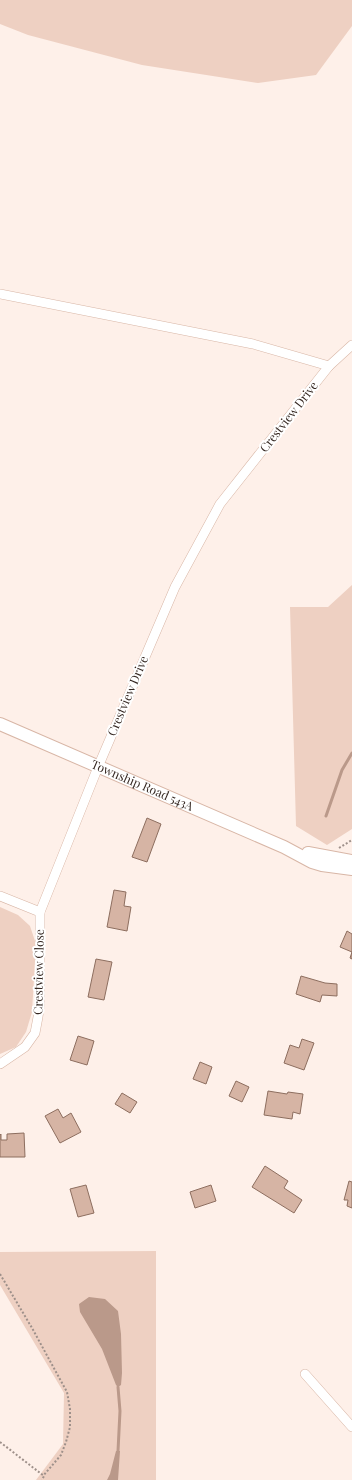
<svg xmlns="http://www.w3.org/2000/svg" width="352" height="1480" font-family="'Playfair Display',serif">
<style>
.green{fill:#eed0c2}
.water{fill:#ba998a}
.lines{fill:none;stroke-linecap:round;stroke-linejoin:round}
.stream{stroke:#ba998a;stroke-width:3}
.building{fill:#d6b4a4;stroke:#8d6e5f}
.street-casing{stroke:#d8b6a6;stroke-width:10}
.secondary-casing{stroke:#d8b6a6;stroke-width:14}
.path{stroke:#9e908a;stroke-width:2;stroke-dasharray:2 2;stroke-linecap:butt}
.street{stroke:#fff;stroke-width:9}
.secondary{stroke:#fff;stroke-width:12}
.labels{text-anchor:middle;stroke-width:4;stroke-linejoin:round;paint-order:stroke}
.street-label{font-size:12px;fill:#342721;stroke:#fff}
</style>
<rect width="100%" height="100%" fill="#fef0e9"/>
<g class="green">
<polygon points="0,0 352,0 352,26 316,75 258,83 142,65 28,35 0,24"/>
<polygon points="352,585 352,829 327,845 296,826 290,607 328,607"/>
<polygon points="0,907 18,915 30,926 36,944 32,1012 26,1032 16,1047 0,1054"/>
<polygon points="156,1251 156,1480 36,1480 63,1444 64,1393 0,1285 0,1252"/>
</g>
<g class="water">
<polygon points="89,1297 105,1299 118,1311 121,1334 122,1373 121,1385 118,1387 116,1385 102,1349 80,1312 79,1304"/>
<polygon points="116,1451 120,1451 118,1480 107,1480 110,1474"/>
</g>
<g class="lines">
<g class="stream">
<polyline points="326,816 342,770 352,753"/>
<polyline points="118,1451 120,1411 118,1387"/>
</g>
</g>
<g class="building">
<polygon points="147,818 161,824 147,862 132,857"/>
<polygon points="114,890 126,892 124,906 131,907 127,931 107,927"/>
<polygon points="347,931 352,934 352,959 350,958 352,952 340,947"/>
<polygon points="96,959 112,962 104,1000 88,997"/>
<polygon points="301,976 325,983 337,984 337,996 322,995 320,1002 296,994"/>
<polygon points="78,1036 94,1041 87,1065 70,1060"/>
<polygon points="302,1039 314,1043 304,1070 284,1063 290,1045 299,1048"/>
<polygon points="200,1062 212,1067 206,1084 193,1079"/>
<polygon points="236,1081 249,1087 242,1102 229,1096"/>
<polygon points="268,1091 287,1094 288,1092 303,1094 300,1114 293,1112 292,1119 264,1115"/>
<polygon points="122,1093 137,1102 130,1113 115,1104"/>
<polygon points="58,1109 63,1118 71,1113 81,1132 60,1143 45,1116"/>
<polygon points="24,1133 25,1157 0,1157 0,1135 1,1134 1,1140 7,1140 7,1134"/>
<polygon points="265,1166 288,1181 284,1188 302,1200 294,1213 252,1187"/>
<polygon points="349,1181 352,1182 352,1208 347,1206 348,1200 344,1200"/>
<polygon points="86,1185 94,1213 78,1217 70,1189"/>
<polygon points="211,1185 216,1201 195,1208 190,1192"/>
</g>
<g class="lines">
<g class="street-casing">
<g id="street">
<polyline points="0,294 253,344 329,366"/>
<polyline points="0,896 40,912"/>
<polyline points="0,1064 25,1047 35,1033 38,1017 40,1002 40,912 98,767 175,587 220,504 329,366 352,345"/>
<polyline points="305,1374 352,1427"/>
</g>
</g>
<g class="secondary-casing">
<g id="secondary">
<path id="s1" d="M 0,724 L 284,847 L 312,862 L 322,865 L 352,869"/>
<polyline points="308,853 352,861"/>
</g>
</g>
<g class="path">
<polyline points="339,848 352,840"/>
<polyline points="0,1274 32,1328 67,1392 70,1409 70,1427 66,1442 61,1455 43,1476"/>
<polyline points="0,1442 44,1476 42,1480"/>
</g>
<use href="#street" class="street"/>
<use href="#secondary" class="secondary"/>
</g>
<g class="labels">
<g class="street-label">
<text transform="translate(289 417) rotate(-52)" y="4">Crestview Drive</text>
<text transform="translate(128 696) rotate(-67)" y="4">Crestview Drive</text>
<text dy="4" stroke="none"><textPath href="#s1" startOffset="155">Township Road 543A</textPath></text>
<text transform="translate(39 972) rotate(-89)" y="4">Crestview Close</text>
</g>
</g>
</svg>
